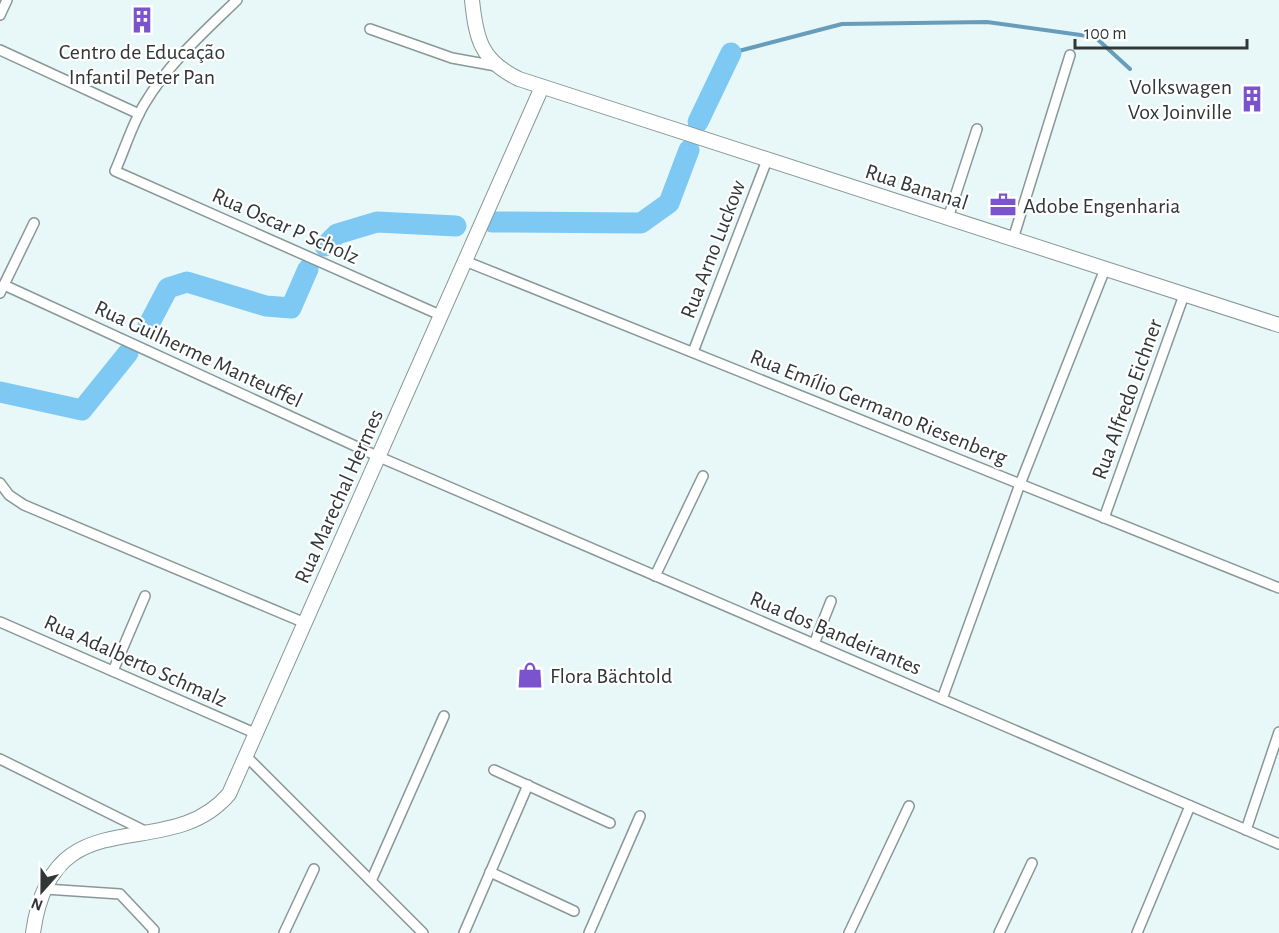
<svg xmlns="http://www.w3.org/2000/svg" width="1279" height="933" font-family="'Alegreya Sans',sans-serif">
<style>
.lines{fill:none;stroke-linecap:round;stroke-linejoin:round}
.stream{stroke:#679dbb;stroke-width:4}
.river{stroke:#7ec9f4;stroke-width:21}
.street-casing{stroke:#889797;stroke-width:12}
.secondary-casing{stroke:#889797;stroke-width:16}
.street{stroke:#fff;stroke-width:9}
.secondary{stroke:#fff;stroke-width:14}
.labels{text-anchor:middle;stroke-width:4.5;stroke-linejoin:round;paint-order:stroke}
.poi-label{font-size:22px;fill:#313737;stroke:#fff;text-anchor:start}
.street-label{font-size:22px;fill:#313737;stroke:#fff}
</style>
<rect width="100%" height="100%" fill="#e8f8f8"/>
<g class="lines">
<polyline class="stream" points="731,53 842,24 987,22 1095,37 1130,69"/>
<g class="river">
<polyline points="698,122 731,53"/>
<polyline points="492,222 641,223 669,203 689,150"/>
<polyline points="325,246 337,234 377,222 456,226"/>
<polyline points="148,326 168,288 187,282 266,306 291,308 308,269"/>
<polyline points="0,392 82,410 128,353"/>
</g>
<g class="street-casing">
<g id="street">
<path d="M 237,0 C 204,32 168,64 145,103 C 132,124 125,149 115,171 L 440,315"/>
<polyline points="0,15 7,0"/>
<polyline points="370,29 452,58 496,66"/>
<polyline points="0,50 139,114"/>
<polyline points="948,218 977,129"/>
<polyline points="1013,239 1070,55"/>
<polyline points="465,261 1279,588"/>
<polyline points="4,285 377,456 1279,844"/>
<polyline points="0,293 34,223"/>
<polyline points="693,352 767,160"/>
<polyline points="0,483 9,495 24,505 305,623"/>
<polyline points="1104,518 1184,295"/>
<polyline points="655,576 703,476"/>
<polyline points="0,622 257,734"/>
<polyline points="814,644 831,601"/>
<polyline points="113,671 145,596"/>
<polyline points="942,699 1020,484 1105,269"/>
<polyline points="247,757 423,933"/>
<polyline points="0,759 147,832"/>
<polyline points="494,770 610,823"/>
<polyline points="1246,830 1279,732"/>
<polyline points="490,872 574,911"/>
<polyline points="371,881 444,716"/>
<polyline points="45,889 120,894 154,930 153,933"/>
<polyline points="284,933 314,869"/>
<polyline points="464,933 528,785"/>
<polyline points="589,933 640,816"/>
<polyline points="849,933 909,806"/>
<polyline points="999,933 1032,863"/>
<polyline points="1137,933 1190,806"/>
</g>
</g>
<g class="secondary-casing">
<g id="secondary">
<path d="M 472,0 C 476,39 481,61 519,79 L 1279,325"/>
<path d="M 33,933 C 52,792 167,867 229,794 L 542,87"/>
</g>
</g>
<use href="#street" class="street"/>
<use href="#secondary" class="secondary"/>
</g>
<defs>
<g id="building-bare" transform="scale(2.07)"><path d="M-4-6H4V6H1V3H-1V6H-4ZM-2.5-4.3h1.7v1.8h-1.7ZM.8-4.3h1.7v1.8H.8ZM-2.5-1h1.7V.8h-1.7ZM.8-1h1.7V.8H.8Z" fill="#7b54cd" stroke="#fff" stroke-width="2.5" paint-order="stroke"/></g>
<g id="office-bare" transform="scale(2.07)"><path d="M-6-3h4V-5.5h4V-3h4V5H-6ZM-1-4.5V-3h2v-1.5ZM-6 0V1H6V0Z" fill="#7b54cd" stroke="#fff" stroke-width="2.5" paint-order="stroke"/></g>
<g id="shop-bare" transform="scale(2.07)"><path d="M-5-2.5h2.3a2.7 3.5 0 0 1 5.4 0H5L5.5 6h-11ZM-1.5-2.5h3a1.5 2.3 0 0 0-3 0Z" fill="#7b54cd" stroke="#fff" stroke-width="2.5" paint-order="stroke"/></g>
</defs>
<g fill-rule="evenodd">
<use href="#building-bare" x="142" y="20"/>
<use href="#building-bare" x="1252" y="99"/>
<use href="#office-bare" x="1003" y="205"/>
<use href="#shop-bare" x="530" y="675"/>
</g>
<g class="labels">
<g class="poi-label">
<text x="142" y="59" text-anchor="middle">Centro de Educação<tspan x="142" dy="25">Infantil Peter Pan</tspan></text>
<text x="1232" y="94" text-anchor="end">Volkswagen<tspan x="1232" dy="25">Vox Joinville</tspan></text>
<text x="1023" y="213">Adobe Engenharia</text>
<text x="550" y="683">Flora Bächtold</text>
</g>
<g class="street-label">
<text transform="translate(917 186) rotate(18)" y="8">Rua Bananal</text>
<text transform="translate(286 225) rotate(24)" y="8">Rua Oscar P Scholz</text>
<text transform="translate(712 249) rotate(-69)" y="8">Rua Arno Luckow</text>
<text transform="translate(199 353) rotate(25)" y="8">Rua Guilherme Manteuffel</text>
<text transform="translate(1126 399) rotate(-70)" y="8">Rua Alfredo Eichner</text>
<text transform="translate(879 406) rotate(22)" y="8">Rua Emílio Germano Riesenberg</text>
<text transform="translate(338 496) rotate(-66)" y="8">Rua Marechal Hermes</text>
<text transform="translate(836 632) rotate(23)" y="8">Rua dos Bandeirantes</text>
<text transform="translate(136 660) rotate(24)" y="8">Rua Adalberto Schmalz</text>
</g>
</g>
<g transform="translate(42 891) rotate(201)" stroke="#ffffff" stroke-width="4.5" paint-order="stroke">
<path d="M0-4.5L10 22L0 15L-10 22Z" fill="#313737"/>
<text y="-9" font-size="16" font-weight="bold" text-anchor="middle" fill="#313737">N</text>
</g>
<path d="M1075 39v9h172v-9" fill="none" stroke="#313737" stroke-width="3"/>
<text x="1084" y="39" font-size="18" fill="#313737" stroke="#ffffff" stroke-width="4.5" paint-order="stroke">100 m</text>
</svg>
